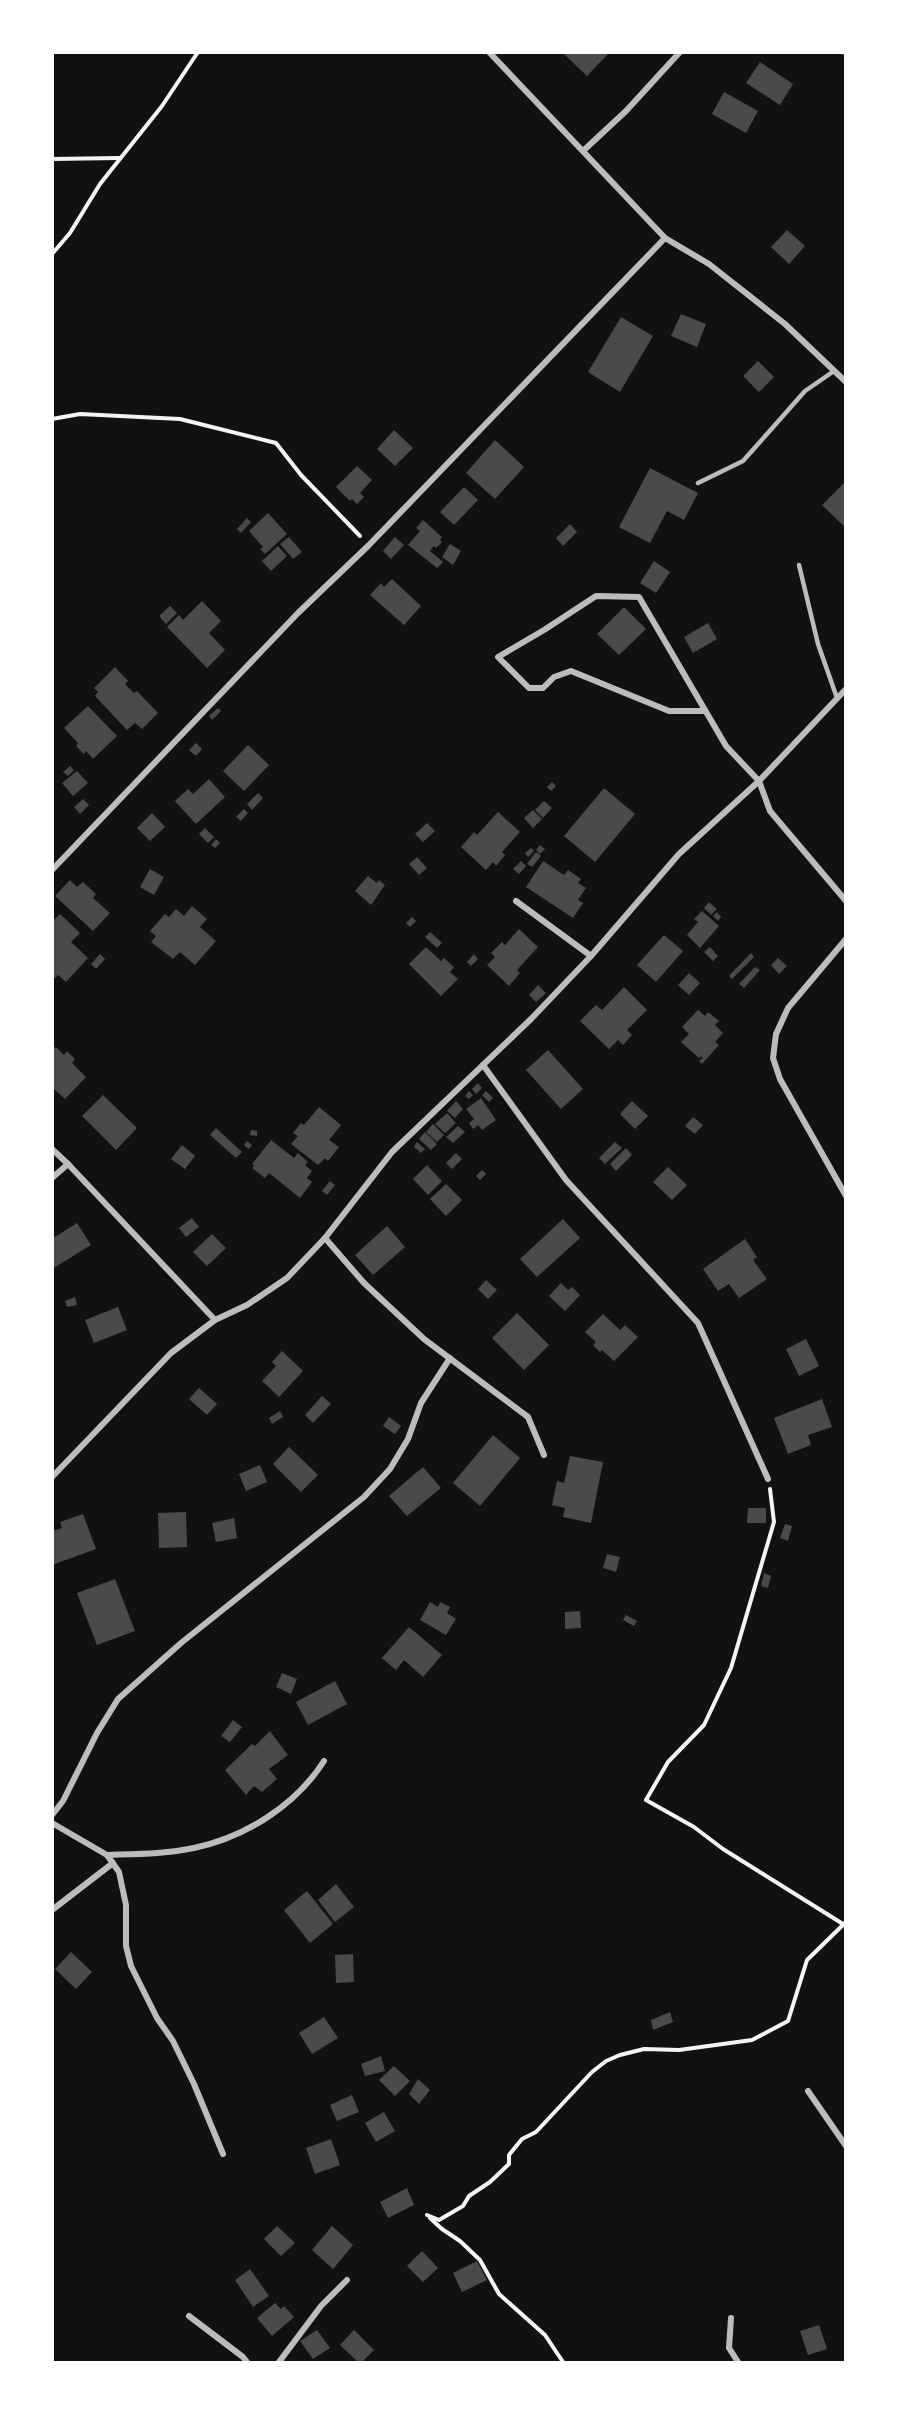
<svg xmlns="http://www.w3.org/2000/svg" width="898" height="2415" font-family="'Open Sans',sans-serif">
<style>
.building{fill:#4a4a4a}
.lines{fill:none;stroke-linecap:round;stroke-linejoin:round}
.path{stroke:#f5f5f5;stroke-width:4}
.service{stroke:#bcbcbc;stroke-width:4.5}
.minor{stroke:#bcbcbc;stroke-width:6}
</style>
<rect width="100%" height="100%" fill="#111"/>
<g class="building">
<polygon points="562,52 610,52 587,76"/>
<polygon points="760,62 793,84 780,105 746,83"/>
<polygon points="724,92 758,111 746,133 712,114"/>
<polygon points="787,230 805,246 789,264 771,247"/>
<polygon points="681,314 706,324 697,347 671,336"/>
<polygon points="621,317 653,336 620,392 588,372"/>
<polygon points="758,361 774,377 759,392 743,376"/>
<polygon points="394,430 413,448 395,466 377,449"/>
<polygon points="495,440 524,467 495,499 466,473"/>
<polygon points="357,466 372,480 360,493 364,497 357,504 352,499 350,501 336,487"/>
<polygon points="650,468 698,493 684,520 667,511 650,543 619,527"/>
<polygon points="846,481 846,528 822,505"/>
<polygon points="464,487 478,500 454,525 440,512"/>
<polygon points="268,513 287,534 265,554 260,549 263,547 249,531"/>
<polygon points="247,518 251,522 241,533 237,529"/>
<polygon points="423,520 442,537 440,540 442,542 436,548 434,546 430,551 443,562 437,568 408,545 420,531 416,528"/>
<polygon points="570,524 577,532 563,546 556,538"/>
<polygon points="289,537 302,552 293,559 280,544"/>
<polygon points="395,537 404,545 391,559 383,551"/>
<polygon points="450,544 461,551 453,565 442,557"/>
<polygon points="278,546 287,556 271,571 262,561"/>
<polygon points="654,561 670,572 656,593 640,583"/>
<polygon points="392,579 421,606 404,625 370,595 381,583 384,587"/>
<polygon points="202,601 221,621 209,633 225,650 207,668 167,627 179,615 183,620"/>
<polygon points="170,606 177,613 166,624 159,616"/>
<polygon points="624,607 646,629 619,655 597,634"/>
<polygon points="708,623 717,639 693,653 684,637"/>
<polygon points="115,667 128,681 125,684 134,693 137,691 158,713 142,729 135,723 127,730 95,696 98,692 94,688"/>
<polygon points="88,706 117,736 93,759 86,751 84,754 76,746 78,743 64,728"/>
<polygon points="218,708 221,711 212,720 209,716"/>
<polygon points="196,743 202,749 196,756 189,750"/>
<polygon points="248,745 269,765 244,791 223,771"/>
<polygon points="70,766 74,770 68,776 63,772"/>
<polygon points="77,771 88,783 73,796 62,783"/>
<polygon points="209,779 225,797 196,824 175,801 188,789 193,794"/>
<polygon points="552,782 556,786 551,791 547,787"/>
<polygon points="604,788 635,814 595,862 564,836"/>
<polygon points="258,793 263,798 252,810 247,804"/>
<polygon points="83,799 89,805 80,814 74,807"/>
<polygon points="544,801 552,808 543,818 535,810"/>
<polygon points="244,809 248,813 241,821 236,817"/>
<polygon points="533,810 542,819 533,828 524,818"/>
<polygon points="498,812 520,832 502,852 505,855 496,866 493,862 486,870 461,847 474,832 477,835"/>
<polygon points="152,813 165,827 150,841 137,828"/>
<polygon points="427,823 435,831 423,842 415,834"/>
<polygon points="205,828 214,837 208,843 199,834"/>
<polygon points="216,839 220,843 215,848 211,845"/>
<polygon points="540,845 545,849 540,854 536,850"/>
<polygon points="531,848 534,851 528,857 525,853"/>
<polygon points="536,852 541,856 532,867 527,864"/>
<polygon points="417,857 427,868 419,875 409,864"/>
<polygon points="521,861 526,866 519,874 513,869"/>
<polygon points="543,861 564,875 568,870 581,879 578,883 586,888 578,900 583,903 573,918 526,887"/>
<polygon points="150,869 164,877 154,895 140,887"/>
<polygon points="368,876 377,883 379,880 385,885 371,905 355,891"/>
<polygon points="70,880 77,887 83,882 96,894 93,898 110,913 93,931 55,896"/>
<polygon points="709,902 717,909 711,915 704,908"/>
<polygon points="192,906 207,919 200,927 216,941 195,965 180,952 173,959 151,942 156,936 150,931 165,914 169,917 176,909 184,916"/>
<polygon points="702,911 719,926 700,948 687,935 698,922 694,919"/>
<polygon points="717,912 721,917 718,921 713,916"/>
<polygon points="60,914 80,933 71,942 88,958 66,982 58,975 55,978 52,976 52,922"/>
<polygon points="412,917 416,921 410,927 406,923"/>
<polygon points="519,929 538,947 517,970 520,973 509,986 487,965 495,957 491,953 502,942 505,945"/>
<polygon points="430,932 442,943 437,948 425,937"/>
<polygon points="664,935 683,951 656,982 637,965"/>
<polygon points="426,947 441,961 444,958 454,967 450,972 458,979 441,996 409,964"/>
<polygon points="710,947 718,956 713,961 704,952"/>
<polygon points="751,953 754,957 732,979 729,976"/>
<polygon points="100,954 105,959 96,969 91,964"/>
<polygon points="474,954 478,959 471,966 467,962"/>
<polygon points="778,958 787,966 779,974 771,965"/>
<polygon points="755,967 760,970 744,988 739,984"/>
<polygon points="689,973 700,983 689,995 678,985"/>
<polygon points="538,985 546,993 536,1002 529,995"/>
<polygon points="624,987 647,1010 627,1030 632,1035 623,1045 618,1040 609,1049 580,1021 596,1005 602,1010"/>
<polygon points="698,1010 705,1016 708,1012 719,1021 715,1025 723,1033 715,1042 719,1045 702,1064 699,1061 703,1058 701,1056 699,1058 681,1042 689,1034 682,1027"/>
<polygon points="56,1047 64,1055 67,1051 75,1059 72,1063 86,1077 65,1099 52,1087 52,1050"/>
<polygon points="548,1050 583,1089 561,1109 526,1070"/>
<polygon points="478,1083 482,1088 476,1094 472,1089"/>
<polygon points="469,1091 473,1095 469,1099 465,1096"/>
<polygon points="486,1091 493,1098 489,1102 482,1095"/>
<polygon points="103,1095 137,1128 116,1150 82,1116"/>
<polygon points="481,1098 496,1120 482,1130 478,1125 473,1129 469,1123 474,1119 466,1109"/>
<polygon points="456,1101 463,1109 455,1118 447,1111"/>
<polygon points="632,1101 648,1116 635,1129 620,1114"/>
<polygon points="319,1107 341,1125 329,1140 339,1147 328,1161 325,1158 318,1165 291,1144 298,1136 293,1133 301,1123 304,1125"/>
<polygon points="447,1113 456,1123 445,1133 435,1124"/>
<polygon points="693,1117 703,1125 695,1134 685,1126"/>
<polygon points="433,1124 444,1135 437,1142 426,1132"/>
<polygon points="458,1126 465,1132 453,1143 446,1137"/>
<polygon points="216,1128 242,1152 236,1158 210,1135"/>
<polygon points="251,1130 257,1131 257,1136 250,1135"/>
<polygon points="425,1132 437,1144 431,1150 419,1139"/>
<polygon points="271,1140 294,1158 298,1153 308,1162 305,1165 312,1171 307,1178 312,1182 300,1198 269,1173 265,1178 252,1168 254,1166 252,1164"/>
<polygon points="247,1141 252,1145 249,1149 244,1145"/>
<polygon points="417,1142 425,1149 421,1153 414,1147"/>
<polygon points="615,1142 622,1148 605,1164 599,1158"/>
<polygon points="182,1145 195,1156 185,1169 171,1159"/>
<polygon points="626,1148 632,1155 616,1171 610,1164"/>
<polygon points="456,1153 462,1159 452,1169 446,1163"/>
<polygon points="427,1165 442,1181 428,1195 413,1179"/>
<polygon points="668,1167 687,1185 672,1200 653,1182"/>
<polygon points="482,1170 486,1174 480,1180 476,1176"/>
<polygon points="330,1181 335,1185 327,1195 322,1191"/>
<polygon points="446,1184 462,1200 446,1216 430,1199"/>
<polygon points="192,1218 199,1227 186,1237 179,1228"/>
<polygon points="563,1219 580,1238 537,1277 520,1259"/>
<polygon points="77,1223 91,1245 52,1269 52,1233 55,1237"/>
<polygon points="387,1226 405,1247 373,1275 355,1255"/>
<polygon points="212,1234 226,1248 207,1266 193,1252"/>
<polygon points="745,1239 757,1257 753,1260 767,1279 739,1298 729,1284 718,1291 703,1269"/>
<polygon points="486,1280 497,1290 488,1299 478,1289"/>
<polygon points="561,1283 568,1290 572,1287 580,1295 565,1311 549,1296"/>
<polygon points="75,1297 77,1305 67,1307 65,1301"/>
<polygon points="118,1307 127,1330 94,1343 85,1320"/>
<polygon points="517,1313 549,1345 524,1370 492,1338"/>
<polygon points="603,1314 620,1330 625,1325 638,1337 614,1361 602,1350 600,1352 593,1345 596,1342 585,1332"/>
<polygon points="806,1339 819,1366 799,1376 786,1349"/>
<polygon points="282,1351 303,1371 279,1397 262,1381 276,1366 272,1362"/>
<polygon points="199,1388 217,1404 207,1415 189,1399"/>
<polygon points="322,1396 331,1404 313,1423 305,1415"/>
<polygon points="822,1399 832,1427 808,1435 811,1445 788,1454 774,1418"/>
<polygon points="280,1411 283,1417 272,1424 269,1418"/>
<polygon points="389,1417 401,1426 395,1434 383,1426"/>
<polygon points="493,1435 520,1458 480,1506 453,1483"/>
<polygon points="289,1447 318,1475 301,1492 273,1464"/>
<polygon points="570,1456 603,1462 591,1523 563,1517 565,1508 552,1505 557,1481 564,1483"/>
<polygon points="260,1465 267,1482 246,1491 239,1474"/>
<polygon points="423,1467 441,1488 407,1516 389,1496"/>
<polygon points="748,1508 766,1508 766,1523 747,1523"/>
<polygon points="186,1512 187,1547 159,1548 158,1513"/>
<polygon points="83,1514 96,1549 52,1565 52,1531 62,1528 60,1522"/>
<polygon points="234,1518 237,1538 216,1542 212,1523"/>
<polygon points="785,1524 792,1526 788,1541 780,1538"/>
<polygon points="607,1554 620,1557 616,1572 603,1568"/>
<polygon points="764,1573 771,1576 768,1588 761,1586"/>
<polygon points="115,1579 135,1631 97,1645 77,1593"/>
<polygon points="430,1602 438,1607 440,1602 450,1607 447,1613 456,1619 446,1635 420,1620"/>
<polygon points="580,1611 581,1628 565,1629 565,1612"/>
<polygon points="626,1615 637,1621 634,1626 623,1620"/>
<polygon points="409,1627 442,1655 423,1677 404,1660 396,1670 382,1658"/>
<polygon points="282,1673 297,1679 291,1694 276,1687"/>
<polygon points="335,1681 347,1704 308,1725 296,1702"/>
<polygon points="233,1720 242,1727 230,1742 221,1736"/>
<polygon points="270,1731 288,1755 269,1769 277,1779 262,1792 254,1786 246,1795 225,1770 252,1744 255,1746"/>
<polygon points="336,1884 354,1907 335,1922 318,1900"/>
<polygon points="307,1891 333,1924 310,1943 284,1910"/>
<polygon points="71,1952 92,1972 76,1989 55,1969"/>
<polygon points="353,1954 354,1982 336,1983 335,1955"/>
<polygon points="670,2012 673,2022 653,2030 651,2020"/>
<polygon points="324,2017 338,2038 312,2054 299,2033"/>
<polygon points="381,2056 385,2071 365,2076 361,2064"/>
<polygon points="394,2066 410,2081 395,2096 379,2080"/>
<polygon points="418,2079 430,2090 419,2104 409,2094"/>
<polygon points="352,2095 359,2112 337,2121 330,2105"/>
<polygon points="384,2112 395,2131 376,2142 365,2123"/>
<polygon points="331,2139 340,2165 315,2174 306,2148"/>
<polygon points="407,2188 414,2205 388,2218 380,2202"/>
<polygon points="277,2226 295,2243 281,2256 264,2239"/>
<polygon points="332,2226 353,2245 333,2269 312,2250"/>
<polygon points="422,2251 438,2268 423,2282 407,2266"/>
<polygon points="477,2261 487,2280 462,2292 453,2273"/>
<polygon points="250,2269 269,2296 253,2307 235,2280"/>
<polygon points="275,2303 281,2309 284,2306 294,2317 272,2336 257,2318"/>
<polygon points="819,2325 827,2349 808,2355 800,2331"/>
<polygon points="317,2330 330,2348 313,2359 300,2341"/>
<polygon points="354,2330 374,2350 362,2362 358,2362 340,2345"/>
</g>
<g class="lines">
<g class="path">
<polyline points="52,159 119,158"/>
<polyline points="52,254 70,233 100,184 162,106 198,52"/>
<polyline points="52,419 80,414 180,419 276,443 301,475 360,536"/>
<polyline points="770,1489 774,1522 731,1668 704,1725 668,1762 646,1800 694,1827 723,1849 843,1924"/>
<polyline points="427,2215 439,2220 463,2206 469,2196 490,2182 509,2164 509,2155 522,2139 536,2132 592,2072 606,2061 620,2055 644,2049 679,2050 752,2040 788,2021 807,1960 846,1922"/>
<polyline points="430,2218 442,2229 460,2241 480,2260 499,2294 545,2335 563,2362"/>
</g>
<g class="service">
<polyline points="698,483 743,461 805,391 834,371"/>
<polyline points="799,565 818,644 837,698"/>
</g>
<g class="minor">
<polyline points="489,52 665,238 709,264 785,324 846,382"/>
<polyline points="845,52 846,53"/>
<polyline points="583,151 626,111 680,52"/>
<polyline points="705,711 669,711 571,671 554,677 543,688 529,688 498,657 544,630 596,596 639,597 726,746 759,781 770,811 846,901"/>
<polyline points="52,870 298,613 369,545 665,238"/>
<polyline points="516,901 591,956"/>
<polyline points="846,939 788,1008 776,1034 773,1058 780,1079 846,1196"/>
<polyline points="483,1065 566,1180 698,1323 768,1479"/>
<polyline points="52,1149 68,1164 52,1178"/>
<polyline points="68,1164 215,1320"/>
<polyline points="325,1238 364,1283 424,1339 528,1417 544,1455"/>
<polyline points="52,1477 171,1353 215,1320 247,1305 287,1278 325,1238 392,1152 531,1019 591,956 679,854 759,781 846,689"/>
<polyline points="52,1815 63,1801 97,1733 118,1699 181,1643 364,1497 390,1469 408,1439 421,1403 450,1358"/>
<polyline points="52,1823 107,1855 119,1872 126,1905 126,1946 131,1966 157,2018 173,2041 194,2084 223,2154"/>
<path d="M 107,1855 C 136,1854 166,1854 194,1848 C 246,1837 296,1805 324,1761"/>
<polyline points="52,1910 113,1863"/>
<polyline points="808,2091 846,2146"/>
<polyline points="189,2316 243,2357 247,2362"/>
<polyline points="731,2318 729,2348 738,2362"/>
<polyline points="279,2362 321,2306 347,2280"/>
</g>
</g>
<rect width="898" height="2415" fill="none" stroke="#ffffff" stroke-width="108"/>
</svg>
